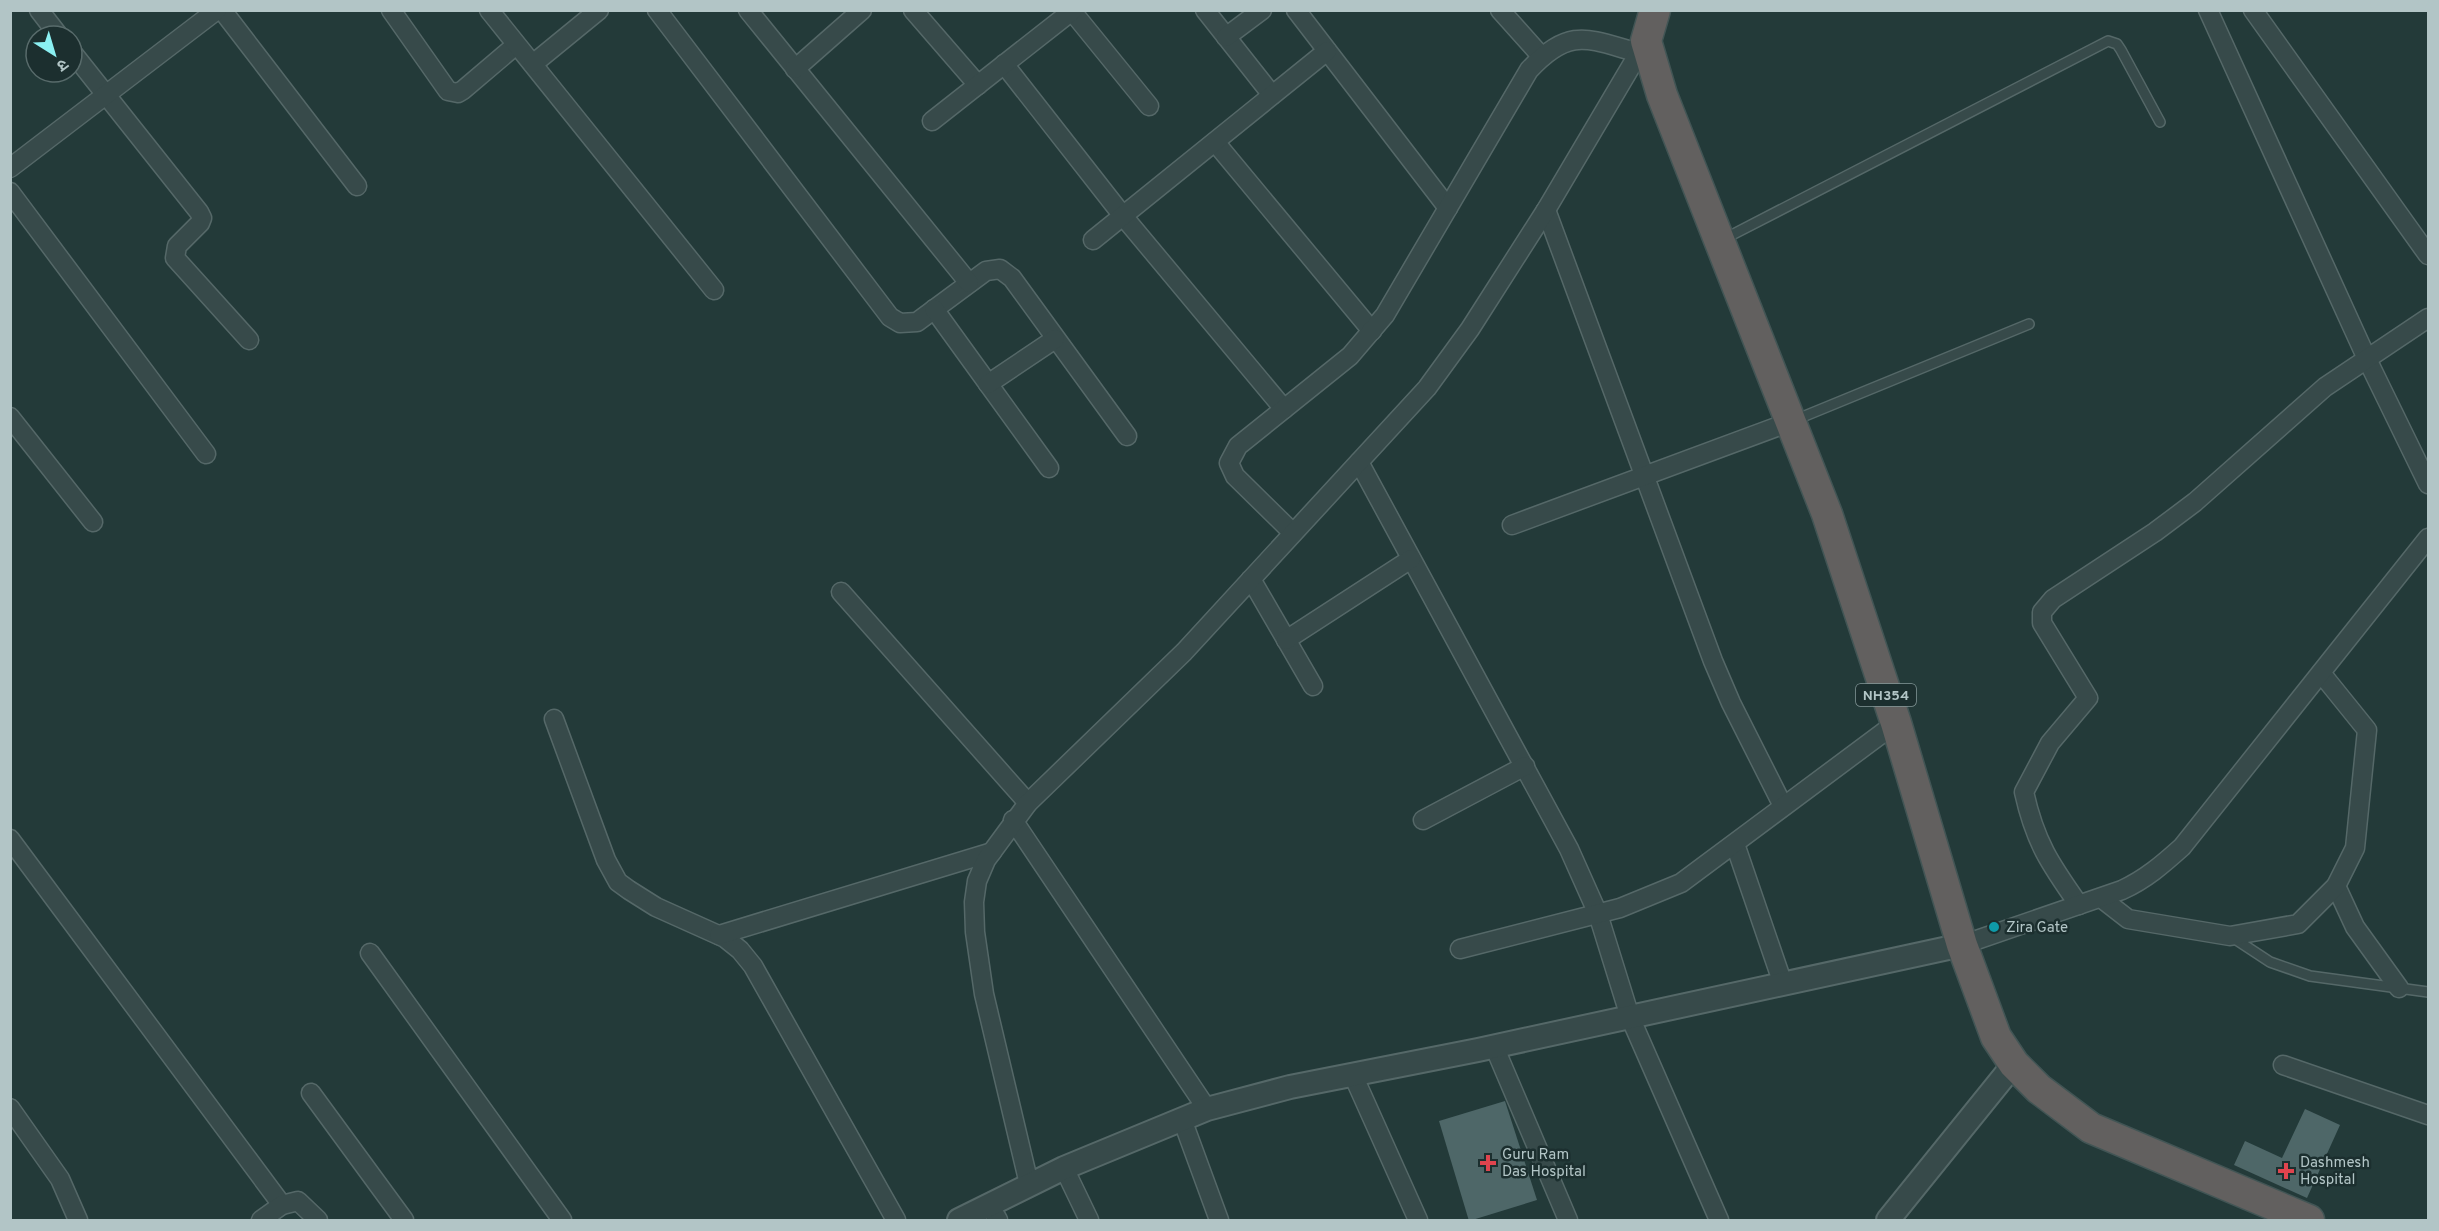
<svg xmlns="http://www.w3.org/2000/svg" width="2439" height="1231" font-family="Overpass,'Noto Sans Devanagari',sans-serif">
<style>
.building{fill:#4e6768}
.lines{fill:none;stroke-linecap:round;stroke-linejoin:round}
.service-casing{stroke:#556868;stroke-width:12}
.minor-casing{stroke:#556868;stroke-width:21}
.tertiary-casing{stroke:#556868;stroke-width:26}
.trunk-casing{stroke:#425555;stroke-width:33}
.service{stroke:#374a4a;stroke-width:9}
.minor{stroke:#374a4a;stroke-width:18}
.tertiary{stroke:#374a4a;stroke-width:22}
.trunk{stroke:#62605f;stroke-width:30}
.culture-dot{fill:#0f9aa8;stroke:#1c2f2f;stroke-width:2}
.health-dot{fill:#e0444e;stroke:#1c2f2f;stroke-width:2}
.labels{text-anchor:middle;stroke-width:5;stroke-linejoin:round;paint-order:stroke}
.shield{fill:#1c2f2f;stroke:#859899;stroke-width:1.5}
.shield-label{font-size:14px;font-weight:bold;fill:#b2c5c6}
.poi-label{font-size:15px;fill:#b2c5c6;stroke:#1c2f2f;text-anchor:start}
</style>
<rect width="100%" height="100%" fill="#233a39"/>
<g class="building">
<polygon points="1505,1101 1537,1200 1469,1221 1439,1121"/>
<polygon points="2305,1109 2340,1125 2307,1198 2234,1165 2245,1141 2282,1158"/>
</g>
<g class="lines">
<g class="service-casing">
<g id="service">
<polyline points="1724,239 2108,41 2117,44 2121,50 2160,122"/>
<polyline points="1795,420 2029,324"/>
<polyline points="2232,937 2270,962 2310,976 2428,992"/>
</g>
</g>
<g class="minor-casing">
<g id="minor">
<polyline points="39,10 59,36"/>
<polyline points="222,10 357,186"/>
<polyline points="391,10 448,91 458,93 463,90 516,45"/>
<polyline points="489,10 714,290"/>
<polyline points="657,10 890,317 900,323 917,322 986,271 1000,269 1012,278 1127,436"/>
<polyline points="748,10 969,283"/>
<polyline points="913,10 978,85"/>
<polyline points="1071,10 1149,106"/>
<polyline points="1205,10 1272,95"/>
<polyline points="1296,10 1448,208"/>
<polyline points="1500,10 1542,57"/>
<polyline points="2208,10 2367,359 2428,484"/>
<polyline points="2253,10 2428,255"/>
<polyline points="1226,37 1262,10"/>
<polyline points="72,52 199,212 202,218 200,223 177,246 175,258 249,340"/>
<polyline points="533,64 599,10"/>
<polyline points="1004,64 1123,216 1284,409"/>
<polyline points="795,69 862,10"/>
<polyline points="932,121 1072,11"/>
<polyline points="1215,142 1372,331"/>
<polyline points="10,168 217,10"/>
<polyline points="10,192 206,454"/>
<polyline points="1546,210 1713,661 1731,703 1783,806"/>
<polyline points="1093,240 1327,51"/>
<polyline points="934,309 1049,468"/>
<polyline points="988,384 1055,339"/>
<polyline points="10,417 93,522"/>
<polyline points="1359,462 1569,849 1598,914 1630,1017 1719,1220"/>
<polyline points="1512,525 1790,422"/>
<path d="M 1293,533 L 1235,476 L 1229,463 L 1238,446 L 1350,356 L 1385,315 L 1529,70 C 1570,26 1588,39 1639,53"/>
<polyline points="1251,579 1313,686"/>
<polyline points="841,592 1028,803"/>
<polyline points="1286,640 1411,559"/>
<polyline points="554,719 606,860 618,882 629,890 656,907 725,938 740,950 753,966 896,1220"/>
<polyline points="1013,820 1207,1109"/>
<polyline points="1423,820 1525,766"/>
<polyline points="10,839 282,1205"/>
<polyline points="1735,844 1783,984"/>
<polyline points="2336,886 2355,927 2399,988"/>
<polyline points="2101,898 2128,919 2230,936 2298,924 2336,886 2355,848 2367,730 2321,673"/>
<path d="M 2079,905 C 2050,864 2035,842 2024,792 L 2050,743 L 2088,698 L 2042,623 L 2042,612 L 2053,599 L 2155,532 L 2195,502 L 2325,387 L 2428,318"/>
<polyline points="719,935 992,852"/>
<path d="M 1962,945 L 2122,890 C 2146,879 2163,864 2182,847 L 2428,538"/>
<polyline points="1460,949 1620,908 1681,883 1896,723"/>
<polyline points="370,953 562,1220"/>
<polyline points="1494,1046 1568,1220"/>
<polyline points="2283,1065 2428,1115"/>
<polyline points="1353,1075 1418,1220"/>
<polyline points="311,1093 404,1220"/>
<polyline points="10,1108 60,1179 78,1220"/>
<polyline points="1182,1119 1219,1220"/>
<polyline points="1064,1168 1089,1220"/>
<polyline points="1029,1184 984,994 975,932 974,902 977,881 986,860 1028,803 1184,652 1427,388 1470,329 1546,210 1646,41"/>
<polyline points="990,1206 998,1220"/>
<polyline points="261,1220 282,1205 298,1201 318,1220"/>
</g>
</g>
<g class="tertiary-casing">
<g id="tertiary">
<polyline points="959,1220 1064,1168 1207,1109 1290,1087 1478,1050 1962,945"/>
<polyline points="1888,1220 2014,1064"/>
</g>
</g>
<g class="trunk-casing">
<polyline id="trunk" points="1655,10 1646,41 1662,95 1827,514 1896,723 1962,945 1996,1037 2014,1064 2039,1089 2091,1128 2309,1220"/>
</g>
<use href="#service" class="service"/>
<use href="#minor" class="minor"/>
<use href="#tertiary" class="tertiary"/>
<use href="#trunk" class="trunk"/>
</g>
<circle class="culture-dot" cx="1994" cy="927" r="6"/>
<g class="health-dot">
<path d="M1485 1154h6v6h6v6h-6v6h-6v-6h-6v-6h6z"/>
<path d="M2283 1162h6v6h6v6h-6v6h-6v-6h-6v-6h6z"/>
</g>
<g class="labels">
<rect class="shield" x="1856" y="684" width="60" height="22" rx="4.5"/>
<g class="shield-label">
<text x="1886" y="700">NH354</text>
</g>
<g class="poi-label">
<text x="2006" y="932">Zira Gate</text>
<text x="1502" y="1159">Guru Ram<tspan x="1502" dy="17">Das Hospital</tspan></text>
<text x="2300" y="1167">Dashmesh<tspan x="2300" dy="17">Hospital</tspan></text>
</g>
</g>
<rect width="2439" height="1231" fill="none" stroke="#b2c5c6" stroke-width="24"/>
<g transform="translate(54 54) rotate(143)"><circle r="28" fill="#1c2f2f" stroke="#586b6b" stroke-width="1.5"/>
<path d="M0-4.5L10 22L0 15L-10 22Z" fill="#8bf0f2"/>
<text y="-9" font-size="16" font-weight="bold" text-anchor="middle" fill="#b2c5c6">उ</text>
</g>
</svg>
